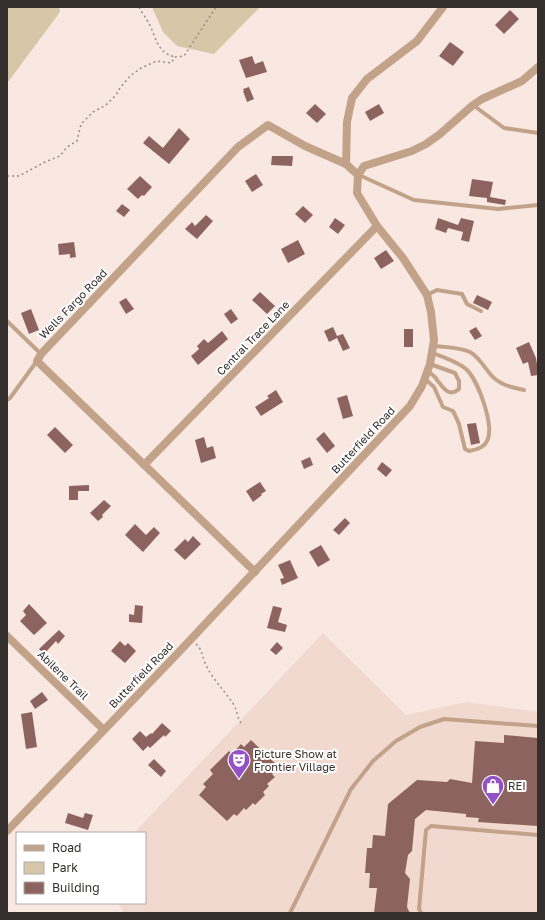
<svg xmlns="http://www.w3.org/2000/svg" width="545" height="920" font-family="'Golos Text',sans-serif">
<style>
.built{fill:#f2d9cf}
.green{fill:#d7c6a7}
.building{fill:#8d635f}
.lines{fill:none;stroke-linecap:round;stroke-linejoin:round}
.path{stroke:#978b87;stroke-width:1.5;stroke-dasharray:2 3;stroke-linecap:butt}
.service{stroke:#c2a389;stroke-width:4}
.minor{stroke:#c2a389;stroke-width:8}
.labels{text-anchor:middle;stroke-width:4;stroke-linejoin:round;paint-order:stroke}
.street-label{font-size:11px;fill:#342e2c;stroke:#fff}
.poi-label{font-size:11px;fill:#342e2c;stroke:#fff;text-anchor:start}
</style>
<rect width="100%" height="100%" fill="#f9e8e2"/>
<polygon class="built" points="323,633 406,715 467,702 538,712 538,913 124,913 118,903 145,903 145,833 134,833"/>
<g class="green">
<polygon points="7,7 59,7 60,12 8,82 7,93"/>
<polygon points="152,7 260,7 214,54 177,46 163,32"/>
</g>
<g class="building">
<polygon points="510,10 519,19 504,34 495,25"/>
<polygon points="450,42 464,52 453,66 439,56"/>
<polygon points="252,56 255,64 263,61 267,72 246,78 239,60"/>
<polygon points="249,87 254,99 247,102 243,91 244,91 243,89"/>
<polygon points="315,104 326,114 317,123 306,113"/>
<polygon points="379,104 384,113 370,121 365,112"/>
<polygon points="179,128 190,139 169,164 143,143 149,136 163,148"/>
<polygon points="272,156 293,156 292,166 271,165"/>
<polygon points="256,174 263,185 252,192 245,181"/>
<polygon points="140,176 152,187 144,196 142,195 138,199 127,189"/>
<polygon points="472,179 493,182 490,197 506,200 505,205 487,202 487,198 469,196"/>
<polygon points="122,204 130,210 124,217 116,211"/>
<polygon points="303,206 313,215 305,223 295,214"/>
<polygon points="206,215 213,221 197,239 185,229 192,222 195,226"/>
<polygon points="335,218 345,225 338,234 329,227"/>
<polygon points="438,218 458,225 461,218 474,221 469,242 461,240 463,232 448,228 446,233 435,229"/>
<polygon points="298,240 305,254 288,263 281,249"/>
<polygon points="74,242 76,257 70,258 70,254 59,255 58,244"/>
<polygon points="386,250 394,261 381,269 374,258"/>
<polygon points="260,292 275,306 267,314 252,300"/>
<polygon points="477,295 492,302 488,310 473,303"/>
<polygon points="126,298 134,309 126,314 119,302"/>
<polygon points="31,309 39,330 29,334 21,313"/>
<polygon points="231,309 238,319 231,324 224,314"/>
<polygon points="333,327 337,336 343,334 350,348 343,351 337,338 329,342 324,331"/>
<polygon points="476,327 482,336 475,340 469,331"/>
<rect x="404" y="329" width="9" height="18"/>
<polygon points="222,331 228,339 198,365 191,356 199,349 197,346 204,339 208,343"/>
<polygon points="529,342 536,358 538,370 538,375 531,376 528,362 523,364 516,348"/>
<polygon points="276,390 283,402 261,416 255,407 269,398 267,396"/>
<polygon points="347,395 353,416 343,419 337,398"/>
<polygon points="476,423 480,443 471,445 467,424"/>
<polygon points="55,427 73,445 65,453 47,435"/>
<polygon points="324,432 335,446 327,453 316,439"/>
<polygon points="204,437 207,448 213,446 216,458 201,463 195,440"/>
<polygon points="310,457 313,465 304,469 301,461"/>
<polygon points="382,462 392,470 386,477 377,469"/>
<polygon points="260,482 266,491 261,494 262,495 253,502 246,491"/>
<polygon points="89,485 89,491 78,491 78,500 69,500 69,486"/>
<polygon points="104,500 111,506 102,515 103,517 98,521 90,513"/>
<polygon points="345,518 350,523 339,535 333,530"/>
<polygon points="135,524 146,535 154,527 160,533 143,552 125,535"/>
<polygon points="193,536 201,544 185,560 174,550 185,539 188,542"/>
<polygon points="321,545 330,560 318,567 309,552"/>
<polygon points="290,560 298,578 282,585 280,579 284,578 278,565"/>
<polygon points="29,604 47,623 34,635 20,621 26,615 23,611"/>
<polygon points="135,605 143,606 142,623 129,622 129,614 134,615"/>
<polygon points="273,606 282,608 278,622 287,625 285,632 267,628"/>
<polygon points="59,630 65,636 58,644 56,641 44,654 39,649"/>
<polygon points="120,641 125,646 128,643 136,651 125,663 111,651"/>
<polygon points="277,642 283,648 276,655 270,650"/>
<polygon points="42,692 48,700 35,709 30,701"/>
<polygon points="32,712 37,747 26,749 21,714"/>
<polygon points="162,723 171,731 165,737 164,735 150,748 148,746 143,751 132,739 140,731 146,737 151,733 152,734"/>
<polygon points="504,735 538,738 538,826 478,822 479,818 466,817 466,814 426,810 415,819 412,851 408,855 405,873 410,879 407,907 410,913 374,913 377,888 369,888 370,873 365,873 367,848 372,848 373,835 385,836 388,804 417,780 447,782 450,779 472,783 475,741 504,743"/>
<polygon points="251,740 279,767 272,774 275,777 267,784 269,786 263,792 265,795 255,805 253,803 246,810 244,808 237,816 234,814 227,821 199,795 206,787 203,784 213,774 210,770 229,751 232,754 241,744 244,747"/>
<polygon points="154,759 166,771 161,777 148,765"/>
<polygon points="68,813 83,818 85,813 93,815 88,830 65,823"/>
</g>
<g class="lines">
<g class="path">
<path d="M 139,7 C 141,12 145,16 147,20 C 157,36 155,52 175,57"/>
<polyline points="7,176 19,176 45,162 60,156 67,147 77,141 81,124 93,112 106,105 116,95 120,88 130,76 141,68 157,61 171,63 175,57 184,56 216,7"/>
<path d="M 196,644 C 202,649 202,656 205,663 C 212,679 225,691 234,705 C 237,711 237,717 241,723"/>
</g>
<g class="service">
<polyline points="473,105 504,128 538,133"/>
<polyline points="359,175 414,200 498,209 538,205"/>
<polyline points="427,295 437,290 462,294 467,304 481,311"/>
<polyline points="7,321 41,354"/>
<path d="M 433,346 C 445,347 459,347 470,352 C 479,357 484,367 491,375 C 500,385 511,387 524,390"/>
<path d="M 428,371 C 431,374 435,376 437,380 C 443,387 448,398 459,389 L 459,381 L 455,373 L 430,364"/>
<path d="M 425,379 L 434,387 L 443,407 L 453,411 L 455,415 L 459,424 L 465,449 L 469,451 C 476,450 484,448 487,441 C 495,426 478,380 466,369 C 456,361 443,357 432,353"/>
<polyline points="7,400 10,398 37,361"/>
<polyline points="290,913 351,789 373,761 396,741 420,727 444,719 538,726"/>
<polyline points="421,913 419,909 426,830 431,826 538,835"/>
</g>
<g class="minor">
<polyline points="346,164 347,122 352,98 367,79 417,41 443,7"/>
<polyline points="144,465 377,226"/>
<polyline points="255,572 37,361 41,354 238,147 268,125 305,146 346,164 358,175"/>
<polyline points="7,636 104,730"/>
<polyline points="7,831 178,653 410,406 422,386 430,364 434,340 431,312 427,295 403,258 377,226 357,193 358,175 364,166 412,151 426,144 440,134 473,105 482,99 522,81 538,67"/>
</g>
</g>
<defs>
<g id="theatre-pin" transform="scale(1.15)"><path d="M0 17L-7.5 6A9.5 9.5 0 1 1 7.5 6Z" fill="#9451c6" stroke="#fff"/><path d="M-5-5.5Q0-4 5-5.5V0Q5 5 0 6Q-5 5-5 0ZM-3.3-2.5H-1v1.5H-3.3ZM1-2.5H3.3v1.5H1ZM-2.8 1Q0 5.5 2.8 1Z" fill="#fff"/></g>
<g id="shop-pin" transform="scale(1.15)"><path d="M0 17L-7.5 6A9.5 9.5 0 1 1 7.5 6Z" fill="#9451c6" stroke="#fff"/><path d="M-5-2.5h2.3a2.7 3.5 0 0 1 5.4 0H5L5.5 6h-11ZM-1.5-2.5h3a1.5 2.3 0 0 0-3 0Z" fill="#fff"/></g>
</defs>
<g fill-rule="evenodd">
<use href="#theatre-pin" x="239" y="760"/>
<use href="#shop-pin" x="493" y="786"/>
</g>
<g class="labels">
<g class="street-label">
<text transform="translate(73 304) rotate(-46)" y="4">Wells Fargo Road</text>
<text transform="translate(253 338) rotate(-46)" y="4">Central Trace Lane</text>
<text transform="translate(363 440) rotate(-47)" y="4">Butterfield Road</text>
<text transform="translate(63 675) rotate(44)" y="4">Abilene Trail</text>
<text transform="translate(141 675) rotate(-46)" y="4">Butterfield Road</text>
</g>
<g class="poi-label">
<text x="254" y="758">Picture Show at<tspan x="254" dy="13">Frontier Village</tspan></text>
<text x="508" y="790">REI</text>
</g>
</g>
<rect width="545" height="920" fill="none" stroke="#342e2c" stroke-width="16"/>
<rect x="16" y="832" width="130" height="72" fill="#ffffff" stroke="#aeabab"/>
<rect x="24" y="845" width="20" height="6" fill="#c2a389" stroke="#aeabab"/>
<text x="52" y="852" font-size="12" fill="#342e2c">Road</text>
<rect x="24" y="862" width="20" height="12" fill="#d7c6a7" stroke="#aeabab"/>
<text x="52" y="872" font-size="12" fill="#342e2c">Park</text>
<rect x="24" y="882" width="20" height="12" fill="#8d635f" stroke="#aeabab"/>
<text x="52" y="892" font-size="12" fill="#342e2c">Building</text>
</svg>
